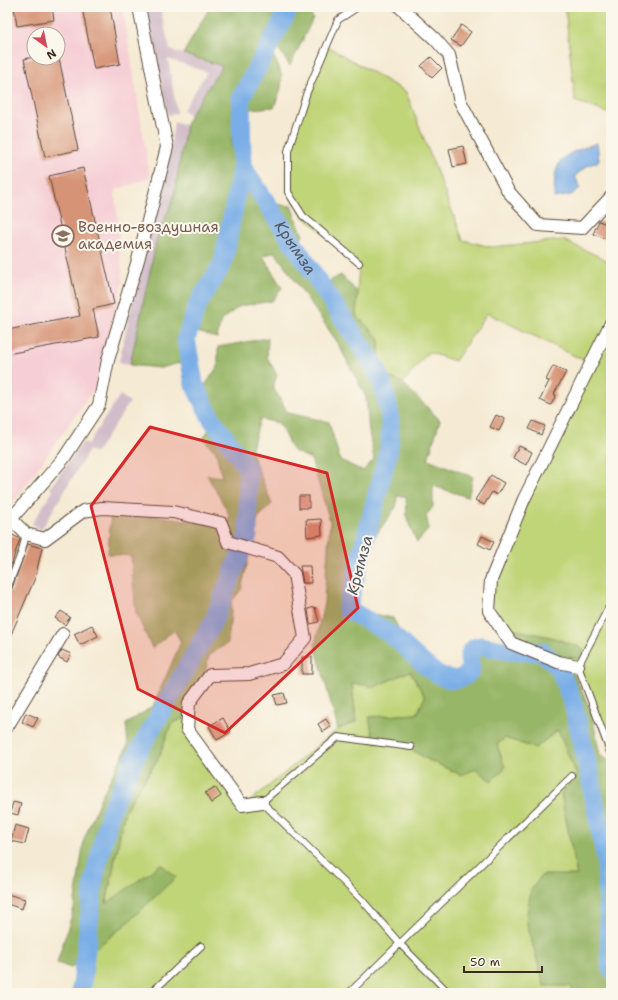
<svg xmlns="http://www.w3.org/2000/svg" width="618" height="1000" font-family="'Shantell Sans',sans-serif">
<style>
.built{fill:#f6cfd6;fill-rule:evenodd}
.industrial{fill:#d1bdc9}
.green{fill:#c0d478;stroke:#7e7f4b}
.forest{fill:#98b668;stroke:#6a7043}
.water{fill:#7aaee7;stroke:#5a6c82}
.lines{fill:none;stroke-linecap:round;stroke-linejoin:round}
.river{stroke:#7aaee7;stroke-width:19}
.building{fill:#d69375}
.lane-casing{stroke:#574739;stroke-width:8}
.street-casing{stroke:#574739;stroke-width:14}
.lane{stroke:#fff;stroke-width:6}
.street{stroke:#fff;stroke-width:12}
.marked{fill:#d62828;fill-opacity:0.2;stroke:#d62828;stroke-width:3;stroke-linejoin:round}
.labels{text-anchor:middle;stroke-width:4;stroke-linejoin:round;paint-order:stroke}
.education-label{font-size:15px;fill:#785e54;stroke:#fbf7ec;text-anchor:start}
.water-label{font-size:16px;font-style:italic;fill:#515864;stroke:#fbf7ec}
</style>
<rect width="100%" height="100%" fill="#fbf7ec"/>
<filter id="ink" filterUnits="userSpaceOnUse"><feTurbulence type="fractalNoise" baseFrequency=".025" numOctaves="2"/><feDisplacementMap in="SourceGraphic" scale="8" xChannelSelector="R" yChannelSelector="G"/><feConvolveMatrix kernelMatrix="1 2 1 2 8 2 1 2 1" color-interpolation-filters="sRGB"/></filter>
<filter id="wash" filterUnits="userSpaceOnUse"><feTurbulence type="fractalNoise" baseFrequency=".012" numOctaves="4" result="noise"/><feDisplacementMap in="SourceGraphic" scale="16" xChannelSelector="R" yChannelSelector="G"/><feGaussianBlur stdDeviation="0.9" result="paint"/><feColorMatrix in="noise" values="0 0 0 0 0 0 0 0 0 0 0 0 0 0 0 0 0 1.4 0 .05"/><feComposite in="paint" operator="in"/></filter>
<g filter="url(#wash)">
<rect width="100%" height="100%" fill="#f5ead3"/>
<path class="built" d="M 7,7 L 123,7 L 150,178 L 115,190 L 123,283 L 96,386 L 14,502 L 7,504 ZM 34,34 L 58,34 L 58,58 L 34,58 Z"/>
<g class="industrial">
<polygon points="146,7 160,7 170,50 222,66 190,115 183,110 207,72 168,59 177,113 168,115"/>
<polygon points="174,122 186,125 175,190 171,205 158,234 130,365 119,362 149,227 164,190"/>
<polygon points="120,395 130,402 96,453 89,450 41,530 32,523 53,491 50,488 83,442 88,444"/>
</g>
<g class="green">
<polygon points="565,7 611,7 611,114 575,101"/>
<polygon points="327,46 406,92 463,240 491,247 563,240 611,262 611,754 578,667 511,643 489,611 491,580 591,364 487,313 455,361 428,352 403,383 380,373 379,338 356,315 359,263 303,216 288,192 288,151"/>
<polygon points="410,671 425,697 417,714 370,717 401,743 425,758 461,775 505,738 535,748 558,730 577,776 561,794 577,876 572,986 573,993 89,993 91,952 126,924 161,864 106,905 125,810 159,757 171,724 184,718 243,807 338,729 356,722 352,682 374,687"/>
</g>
<path class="forest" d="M 210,7 L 305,7 L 313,18 L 290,66 L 279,50 L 272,54 C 285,76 284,84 274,107 L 237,110 L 231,145 L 263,203 L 291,206 L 303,236 L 294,247 L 315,289 L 341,275 L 358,293 L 356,315 L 379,338 L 380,373 L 403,383 L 440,420 L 428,459 L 473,477 L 468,497 L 433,486 L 433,507 L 426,515 L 429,529 L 417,542 L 407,520 L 406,496 L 397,496 L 396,507 L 352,568 L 347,609 L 393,618 L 413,658 L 457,672 L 479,655 L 512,642 L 493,625 L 551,637 L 582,648 L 586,660 L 549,654 L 562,675 L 573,672 L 591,711 L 600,755 L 611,762 L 611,993 L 573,993 L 571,986 L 544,986 L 526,920 L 531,890 L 542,875 L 577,875 L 561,793 L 577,776 L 558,730 L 535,748 L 505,738 L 497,744 L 505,768 L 491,781 L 476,769 L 461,775 L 425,758 L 401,743 L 374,742 L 369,717 L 417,714 L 425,697 L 410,671 L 374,687 L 352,683 L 356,722 L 338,729 L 315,645 L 324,603 L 330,521 L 311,459 L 292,450 L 279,423 L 260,419 L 251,452 L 272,504 L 258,518 L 241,590 L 232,601 L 228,643 L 209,655 L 203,684 L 184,718 L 171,724 L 159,757 L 125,810 L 106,904 L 161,864 L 176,877 L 126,924 L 71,968 L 57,963 L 74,908 L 84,839 L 101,797 L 128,745 L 126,724 L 153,706 L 181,642 L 174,630 L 152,648 L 136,613 L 131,556 L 108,554 L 111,510 L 215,524 L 226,541 L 229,514 L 207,475 L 222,477 L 216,452 L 203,439 L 214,421 L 198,396 L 218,366 L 218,347 L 268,338 L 267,357 L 277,375 L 273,387 L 288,413 L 329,422 L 340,460 L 363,471 L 374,459 L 369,432 L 366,397 L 336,340 L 275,252 L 263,256 L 282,288 L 272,301 L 240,306 L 221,320 L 217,338 L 194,331 L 187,361 L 160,368 L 130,365 L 158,234 L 171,205 L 175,190 L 186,125 L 190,115 L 222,66 L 183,54 Z"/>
<path class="water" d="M 597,143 L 599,161 L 587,166 L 575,176 L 580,188 L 571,195 L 554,198 C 554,157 560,156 597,143 Z"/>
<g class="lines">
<g class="river">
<path id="s1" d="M 290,7 L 241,98 L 242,166 L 378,371 C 388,402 393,416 389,449 L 347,609 C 362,618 379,626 393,636 C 411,649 448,700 471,670 L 469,658 L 471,651 L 476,647 L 481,646 L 509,651 L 543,652 L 559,668 L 573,703 L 589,772 L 606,860 L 611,969"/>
<polyline points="81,993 94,879 111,809 136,756 213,622 248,535 248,469 211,418 194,384 186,339 198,304 223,263 242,166"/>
</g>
</g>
<g id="blocks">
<g class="building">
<polygon points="14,7 52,7 54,20 17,26"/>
<polygon points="82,7 110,7 120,64 94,69"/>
<polygon points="461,25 471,32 461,46 451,40"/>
<polygon points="34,57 59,58 78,150 45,157 24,59"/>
<polygon points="431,57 442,68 432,78 421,66"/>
<polygon points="463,146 467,164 453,167 449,149"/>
<polygon points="83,168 114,304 93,309 99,337 7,354 7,330 80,316 49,176"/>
<polygon points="599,221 611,226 606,239 593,234"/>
<polygon points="553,366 566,372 554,394 556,395 551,405 540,400 549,381 546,380"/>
<polygon points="496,415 505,419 499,431 490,427"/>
<polygon points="533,421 545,426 541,435 529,429"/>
<polygon points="519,446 532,452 526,465 513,458"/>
<polygon points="491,475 504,483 497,495 492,492 484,505 475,500"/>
<rect x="299" y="496" width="10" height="12"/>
<polygon points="321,519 322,535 307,537 306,520"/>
<polygon points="11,534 20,539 7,577 7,545"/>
<polygon points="482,536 494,542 490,550 478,544"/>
<polygon points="28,544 42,548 35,578 7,644 7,593 11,591"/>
<polygon points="300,566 310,566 311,583 303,583"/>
<polygon points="315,607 319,622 310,624 308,609"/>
<polygon points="61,611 70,617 65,625 55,618"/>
<polygon points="92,625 98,636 80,645 74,634"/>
<polygon points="62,650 71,654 67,662 58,657"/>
<rect x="302" y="657" width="10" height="17"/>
<polygon points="284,693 287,703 277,705 274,695"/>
<polygon points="26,713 38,718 33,727 22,722"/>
<polygon points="223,718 231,732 217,740 209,726"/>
<polygon points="326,719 331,727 323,732 318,724"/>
<polygon points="215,787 221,796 211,803 205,793"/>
<polygon points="13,802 21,804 18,815 10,813"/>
<polygon points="15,825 29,829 25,844 11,841"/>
<polygon points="7,894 25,899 22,909 7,904"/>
</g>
</g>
</g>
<g filter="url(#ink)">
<use href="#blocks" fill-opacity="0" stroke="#574739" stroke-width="1"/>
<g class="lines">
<g class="lane-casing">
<g id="lane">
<polyline points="358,7 338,20 307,92 288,151 288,192 303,216 359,263"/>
<polyline points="7,589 22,551 26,534"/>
<polyline points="611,603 578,666 611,754"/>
<polyline points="411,747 338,737 262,802 362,900 400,944 449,993"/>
<polyline points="151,993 201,946"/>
<polyline points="349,993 572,776"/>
</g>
</g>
<g class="street-casing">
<g id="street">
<polyline points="400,7 435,39 449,55 460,101 508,191 538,225 582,228 611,197"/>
<polyline points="11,519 26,534 45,539 83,511 102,508 173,512 221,523 228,542 278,557 294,574 305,638 283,664 249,674 210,675 189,703 187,729 242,805 262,802"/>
<polyline points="7,521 11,519 64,458 99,405 108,360 138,260 167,147 139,7"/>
<polyline points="578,666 558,662 511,643 489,611 491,580 524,499 611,323"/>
<polyline points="7,727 63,634"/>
</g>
</g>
<use href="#lane" class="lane"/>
<use href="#street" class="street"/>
</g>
</g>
<path class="marked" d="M 150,427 L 327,473 L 358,608 L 225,733 L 138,689 L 91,506 Z"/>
<defs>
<g id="university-ring" transform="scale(1.15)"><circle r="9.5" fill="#fbf7ec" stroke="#8d6e63" stroke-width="1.5"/><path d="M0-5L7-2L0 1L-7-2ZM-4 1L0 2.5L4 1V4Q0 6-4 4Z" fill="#8d6e63"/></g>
</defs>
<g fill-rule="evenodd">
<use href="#university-ring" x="63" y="236"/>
</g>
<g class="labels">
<g class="education-label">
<text x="78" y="232">Военно-воздушная<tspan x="78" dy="17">академия</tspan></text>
</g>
<g class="water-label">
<text dy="6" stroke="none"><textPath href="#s1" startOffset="269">Крымза</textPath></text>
<text transform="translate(359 565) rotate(-75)" y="6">Крымза</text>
</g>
</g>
<rect width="618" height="1000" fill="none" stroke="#fbf7ec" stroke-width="24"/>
<g transform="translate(46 46) rotate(147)"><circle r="19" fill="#fbf7ec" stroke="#aea59a"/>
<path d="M0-3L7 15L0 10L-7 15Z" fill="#d1495b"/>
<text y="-6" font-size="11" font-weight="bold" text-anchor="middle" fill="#3b2a1e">N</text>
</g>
<path d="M464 966v6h78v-6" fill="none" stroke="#3b2a1e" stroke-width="2"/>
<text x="470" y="966" font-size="12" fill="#3b2a1e" stroke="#fbf7ec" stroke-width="3" paint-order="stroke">50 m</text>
</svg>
